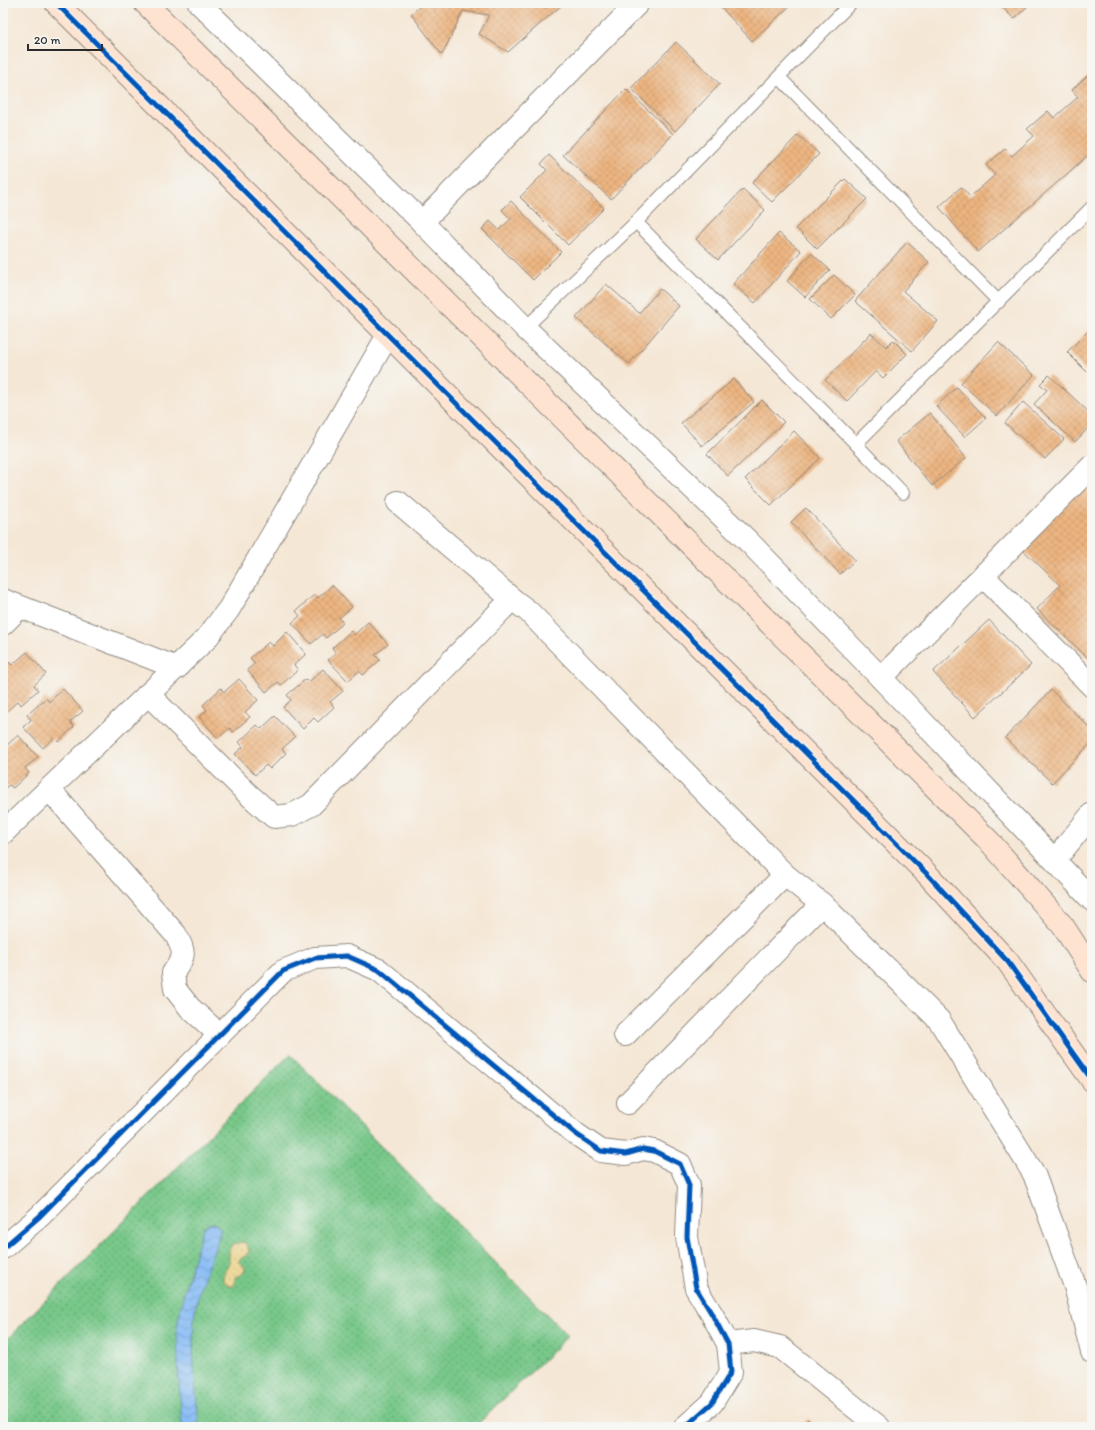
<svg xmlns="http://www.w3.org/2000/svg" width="1095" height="1430" font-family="Itim,sans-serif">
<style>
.grass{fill:url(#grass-dots);stroke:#527a5a}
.sand{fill:url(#sand-dots);stroke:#8c8264}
.water{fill:url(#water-waves);stroke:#587390}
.building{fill:url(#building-cross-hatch)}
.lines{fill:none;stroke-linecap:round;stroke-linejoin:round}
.lane-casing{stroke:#908980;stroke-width:14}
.street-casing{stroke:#908980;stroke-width:24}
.secondary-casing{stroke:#908980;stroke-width:24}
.lane{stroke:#fff;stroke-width:12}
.street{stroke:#fff;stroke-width:22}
.secondary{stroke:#fee3d1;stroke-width:22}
.cycleway-casing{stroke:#f6f6f2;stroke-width:8}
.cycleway{stroke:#0057b8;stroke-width:5}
</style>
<defs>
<pattern id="grass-dots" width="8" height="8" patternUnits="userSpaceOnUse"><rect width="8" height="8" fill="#78c88a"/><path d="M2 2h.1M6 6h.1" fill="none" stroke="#63a371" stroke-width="1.8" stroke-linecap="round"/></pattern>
<pattern id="sand-dots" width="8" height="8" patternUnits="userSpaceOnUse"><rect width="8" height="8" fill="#eeda9e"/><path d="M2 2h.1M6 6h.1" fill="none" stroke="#cb8" stroke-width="1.8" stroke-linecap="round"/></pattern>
<pattern id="water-waves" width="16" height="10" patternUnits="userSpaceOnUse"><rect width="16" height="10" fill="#86bbf5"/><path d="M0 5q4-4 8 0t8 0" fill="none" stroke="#6e98c7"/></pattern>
<pattern id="building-cross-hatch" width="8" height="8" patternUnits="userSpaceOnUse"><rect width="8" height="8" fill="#edb581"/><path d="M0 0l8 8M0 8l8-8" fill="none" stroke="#cb9c70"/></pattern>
</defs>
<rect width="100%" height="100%" fill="#f6f6f2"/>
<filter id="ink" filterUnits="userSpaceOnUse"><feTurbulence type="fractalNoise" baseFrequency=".025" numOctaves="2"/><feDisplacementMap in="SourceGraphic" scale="8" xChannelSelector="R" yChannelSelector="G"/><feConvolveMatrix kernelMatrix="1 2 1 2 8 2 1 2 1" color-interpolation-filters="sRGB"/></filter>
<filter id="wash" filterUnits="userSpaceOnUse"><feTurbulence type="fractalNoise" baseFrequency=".012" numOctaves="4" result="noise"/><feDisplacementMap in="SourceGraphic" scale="16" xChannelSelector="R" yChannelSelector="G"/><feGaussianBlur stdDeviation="0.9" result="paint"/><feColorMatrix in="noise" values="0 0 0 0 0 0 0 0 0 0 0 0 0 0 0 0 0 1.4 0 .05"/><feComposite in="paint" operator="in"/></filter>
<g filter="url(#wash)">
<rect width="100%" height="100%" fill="#f5e7d5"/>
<polygon class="grass" points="290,1054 568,1336 475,1427 3,1427 3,1343"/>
<path class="sand" d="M 243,1242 L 247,1245 L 249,1251 L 247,1255 L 239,1260 L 239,1262 L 244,1266 L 245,1270 L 242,1274 L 235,1277 L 235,1283 L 234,1286 L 229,1286 L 223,1281 C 223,1272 227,1269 229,1262 C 230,1255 227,1250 233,1244 Z"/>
<path class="water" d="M 210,1223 L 216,1224 L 220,1228 L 219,1237 C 211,1259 199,1287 195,1310 C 190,1349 196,1389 199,1427 L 182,1427 L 178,1367 L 177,1326 L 183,1297 L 203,1227 Z"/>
<g id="blocks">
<g class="building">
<polygon points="424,3 564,3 508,52 479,34 489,15 463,11 442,55 411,14"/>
<polygon points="717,3 793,3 752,41"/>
<polygon points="998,3 1031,3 1014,19"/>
<polygon points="676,42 720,84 675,131 631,88"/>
<polygon points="1088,75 1092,79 1092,152 978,252 939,207 961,187 970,197 995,175 986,165 1005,149 1012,156 1034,136 1027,129 1048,111 1054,118 1078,97 1072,90"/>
<polygon points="626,89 673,134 611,199 563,155"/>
<polygon points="798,135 819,154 772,202 752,183"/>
<polygon points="549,155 604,208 568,245 520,197 547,170 541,164"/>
<polygon points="845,179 867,199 817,249 796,228"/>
<polygon points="743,189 765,210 718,260 696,239"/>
<polygon points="511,201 561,252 533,280 482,229 490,221 499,230 511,219 502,210"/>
<polygon points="779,233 801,251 755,303 733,284"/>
<polygon points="907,242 929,262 903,291 938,321 912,351 855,301"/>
<polygon points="811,253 830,270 805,297 787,281"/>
<polygon points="834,275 855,295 831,319 810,299"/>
<polygon points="606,284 639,313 660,289 679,306 629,364 576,318"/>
<polygon points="1090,329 1092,331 1092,377 1067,352"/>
<polygon points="871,333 886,347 893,340 907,354 883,378 876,371 847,401 825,380"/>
<polygon points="998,342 1034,375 997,416 961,383"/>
<polygon points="1049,375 1092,415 1092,424 1075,442 1034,404 1047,390 1040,384"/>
<polygon points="734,379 754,402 702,446 681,423"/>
<polygon points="957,387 986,418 965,437 936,406"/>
<polygon points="762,400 784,422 728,476 707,454"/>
<polygon points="1023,402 1064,439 1045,459 1005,423"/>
<polygon points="930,413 966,458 932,486 896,441"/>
<polygon points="794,431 820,458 771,505 745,479"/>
<polygon points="1092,475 1092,662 1037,609 1060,585 1021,548"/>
<polygon points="806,508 855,560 840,574 791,522"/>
<polygon points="332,585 352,607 339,618 343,623 326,638 323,634 311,644 292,623 300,616 296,611 314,595 318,598"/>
<polygon points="989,620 1031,665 975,717 933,672"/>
<polygon points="368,622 388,644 375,655 380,660 363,675 359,671 348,681 328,660 336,653 332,648 351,631 354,635"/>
<polygon points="287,632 306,654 294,665 298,670 281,685 278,682 266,692 247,670 255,663 250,658 269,642 273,646"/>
<polygon points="27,652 46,674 34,685 38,690 21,705 18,701 6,712 3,708 3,667 9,662 12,665"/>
<polygon points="323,669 343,691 330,702 334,707 318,722 314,718 303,729 283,707 291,700 287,695 306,679 309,682"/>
<polygon points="239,679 258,700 245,712 250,717 233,732 230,728 218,738 199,717 207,710 203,705 221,688 224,692"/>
<polygon points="63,689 83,711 70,722 74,727 58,742 54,738 43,748 23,727 31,720 27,715 46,698 49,702"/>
<polygon points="1051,690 1092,730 1092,742 1052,783 1005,738"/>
<polygon points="275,716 295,737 282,749 286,753 270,769 266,765 255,775 235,754 243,747 239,742 257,725 261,729"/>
<polygon points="18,735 38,757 25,768 29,773 13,788 9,785 3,790 3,747 4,748"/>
<polygon points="808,1419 813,1424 811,1427 800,1427"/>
</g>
</g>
</g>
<g filter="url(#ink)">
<use href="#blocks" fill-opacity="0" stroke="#908980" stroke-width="1"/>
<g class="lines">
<g class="lane-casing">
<g id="lane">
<polyline points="779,77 999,302"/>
<polyline points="636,222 856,444 903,493"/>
<polyline points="525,328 636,222 851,3"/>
<polyline points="856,444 1092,207"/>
</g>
</g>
<g class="street-casing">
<g id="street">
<polyline points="199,3 422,222 525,328 749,542 881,678 1092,900"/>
<polyline points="422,222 638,3"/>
<polyline points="398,502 512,599 528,611 785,875 822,904 939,1020 1034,1174 1075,1286 1092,1352"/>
<polyline points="983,576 1092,686"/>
<polyline points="3,600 177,668"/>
<polyline points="3,624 20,607"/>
<polyline points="881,678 1092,466"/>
<polyline points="147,695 151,697 248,794 274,817 292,815 311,805 512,599"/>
<path d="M 49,789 L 176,935 C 186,955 185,955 173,973 L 175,989 L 190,1008 L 220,1035"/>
<polyline points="3,833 206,639 229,609 388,335"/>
<polyline points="1055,860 1092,814"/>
<polyline points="625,1035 785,875"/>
<polyline points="628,1103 822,904"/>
<polyline points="3,1248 40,1216 283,971 315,958 347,956 379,970 576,1134 601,1151 626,1154 643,1149 654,1151 680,1164 689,1185 687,1237 696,1288 713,1316 728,1344 731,1372 712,1403 685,1427"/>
<polyline points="728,1344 754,1341 780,1347 879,1427"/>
</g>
</g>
<g class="secondary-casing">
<g id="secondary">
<polyline points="56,3 927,874 1008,962 1092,1080"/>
<polyline points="145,3 990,842 1063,926 1092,971"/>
</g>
</g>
<use href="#lane" class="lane"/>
<use href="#street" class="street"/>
<use href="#secondary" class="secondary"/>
<g class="cycleway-casing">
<g id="cycleway">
<polyline points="56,3 927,874 1008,962 1092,1080"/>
<polyline points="3,1248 40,1216 283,971 315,958 347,956 379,970 576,1134 601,1151 626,1154 643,1149 654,1151 680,1164 689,1185 687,1237 696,1288 713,1316 728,1344 731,1372 712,1403 685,1427"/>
</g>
</g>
<use href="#cycleway" class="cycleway"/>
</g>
</g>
<rect width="1095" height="1430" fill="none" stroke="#f6f6f2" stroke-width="16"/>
<path d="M28 44v6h74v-6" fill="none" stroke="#2b2b2b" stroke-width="2"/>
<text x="34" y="44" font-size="12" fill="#2b2b2b" stroke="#f6f6f2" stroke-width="3" paint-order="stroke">20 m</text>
</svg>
